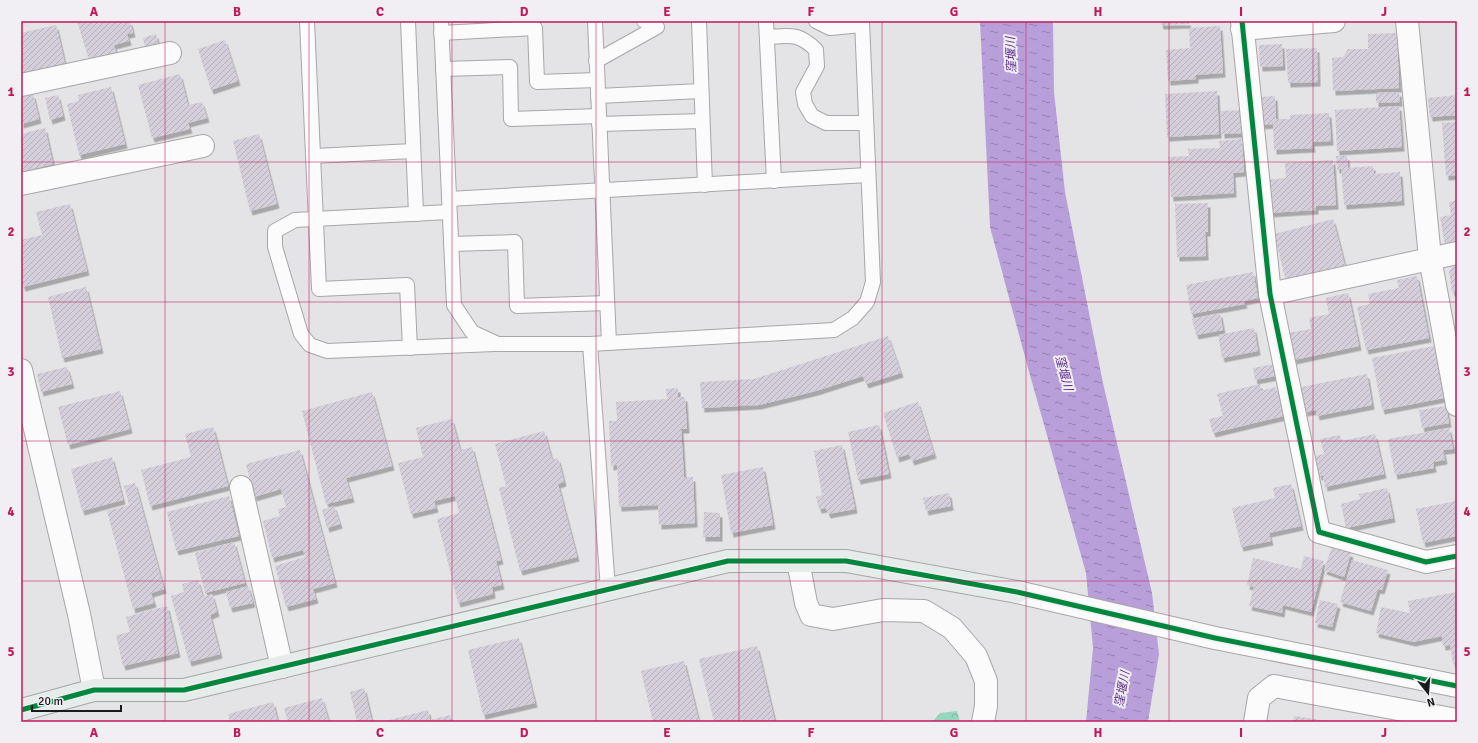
<svg xmlns="http://www.w3.org/2000/svg" width="1478" height="743" font-family="Signika,'Noto Sans JP',sans-serif">
<style>
.forest{fill:url(#forest-crowns)}
.water{fill:url(#water-ripples)}
.building{fill:url(#building-hatch);filter:url(#shadow)}
.lines{fill:none;stroke-linecap:round;stroke-linejoin:round}
.lane-casing{stroke:#a8a6a8;stroke-width:16}
.street-casing{stroke:#a8a6a8;stroke-width:24}
.secondary-casing{stroke:#a8a6a8;stroke-width:24}
.lane{stroke:#fbfbfb;stroke-width:14}
.street{stroke:#fbfbfb;stroke-width:22}
.secondary{stroke:#e6ecea;stroke-width:22}
.cycleway-casing{stroke:#f1eff3;stroke-width:8}
.cycleway{stroke:#00873e;stroke-width:5}
.grid{fill:none;stroke:#c2185b;stroke-width:1;stroke-opacity:0.55}
.labels{text-anchor:middle;stroke-width:4;stroke-linejoin:round;paint-order:stroke}
.water-label{font-size:12px;font-style:italic;fill:#5d2d8f;stroke:#f1eff3}
.neatline{fill:none;stroke:#c2185b;stroke-width:1.5}
.grid-label{font-size:13px;text-anchor:middle;font-weight:bold;fill:#c2185b}
</style>
<defs>
<pattern id="forest-crowns" width="20" height="18" patternUnits="userSpaceOnUse"><rect width="20" height="18" fill="#97d6be"/><path d="M2 6a3 3 0 1 1 6 0M12 15a3 3 0 1 1 6 0" fill="none" stroke="#82b7a3"/></pattern>
<pattern id="water-ripples" width="26" height="14" patternUnits="userSpaceOnUse"><rect width="26" height="14" fill="#b89fda"/><path d="M2 4q2-2 4 0t4 0M15 11q2-2 4 0t4 0" fill="none" stroke="#9581b0"/></pattern>
<pattern id="building-hatch" width="6" height="6" patternUnits="userSpaceOnUse"><rect width="6" height="6" fill="#d4cfda"/><path d="M-1 1l2-2M0 6l6-6M5 7l2-2" fill="none" stroke="#b5b1ba"/></pattern>
<filter id="shadow"><feDropShadow dx="2.5" dy="4.5" stdDeviation="0" flood-color="#0004"/></filter>
</defs>
<rect width="100%" height="100%" fill="#e4e3e5"/>
<polygon class="forest" points="957,711 960,722 932,722 940,713"/>
<polygon class="water" points="980,21 1053,21 1054,92 1065,192 1103,383 1152,593 1159,654 1148,722 1086,722 1093,648 1086,573 1028,368 990,227"/>
<g class="building">
<polygon points="77,21 130,21 133,33 127,34 129,41 114,45 116,52 89,60"/>
<polygon points="1160,21 1188,21 1189,24 1161,25"/>
<polygon points="56,25 65,64 21,74 21,33"/>
<polygon points="1220,26 1223,73 1196,75 1196,79 1168,81 1166,50 1190,48 1189,28"/>
<polygon points="1397,33 1399,88 1333,91 1332,58 1343,57 1348,49 1368,49 1368,34"/>
<polygon points="156,34 158,44 145,48 143,38"/>
<polygon points="225,40 238,81 211,90 198,49"/>
<polygon points="1282,44 1283,66 1260,67 1259,45"/>
<polygon points="1317,48 1318,82 1288,83 1286,49"/>
<polygon points="180,74 188,105 202,102 207,118 188,123 190,129 152,138 138,85"/>
<polygon points="111,87 125,144 79,155 67,104 79,101 78,95"/>
<polygon points="1217,91 1219,134 1167,137 1165,94"/>
<polygon points="1399,92 1400,102 1376,103 1376,93"/>
<polygon points="33,94 39,119 21,124 21,97"/>
<polygon points="58,95 63,116 50,120 45,98"/>
<polygon points="1457,95 1457,115 1430,117 1428,98"/>
<polygon points="1275,96 1276,119 1290,119 1290,115 1329,113 1331,141 1312,142 1313,148 1274,150 1273,124 1260,125 1259,97"/>
<polygon points="1399,106 1402,147 1337,151 1335,110"/>
<polygon points="1243,110 1244,133 1222,134 1221,111"/>
<polygon points="1457,122 1457,175 1446,176 1442,123"/>
<polygon points="45,128 53,164 21,172 21,134"/>
<polygon points="259,134 277,204 250,211 233,141"/>
<polygon points="1242,139 1244,172 1233,173 1234,193 1171,197 1168,157 1189,156 1188,149 1220,148 1219,141"/>
<polygon points="1336,156 1347,156 1348,168 1373,166 1374,174 1400,172 1402,201 1344,205 1341,169 1337,169"/>
<polygon points="1333,160 1336,205 1316,206 1316,210 1268,213 1265,180 1286,178 1285,163"/>
<polygon points="1457,200 1457,242 1445,245 1440,217 1451,215 1449,202"/>
<polygon points="1208,203 1208,232 1205,232 1206,256 1177,257 1175,204"/>
<polygon points="70,204 87,271 23,287 21,281 21,240 42,235 36,212"/>
<polygon points="1333,219 1345,266 1286,281 1274,234"/>
<polygon points="1457,265 1457,291 1452,292 1449,271 1453,266"/>
<polygon points="1253,272 1258,298 1244,301 1245,304 1191,314 1186,285"/>
<polygon points="1417,276 1429,338 1366,350 1357,307 1370,304 1368,294 1399,288 1397,280"/>
<polygon points="86,287 101,349 62,358 48,297"/>
<polygon points="1348,293 1359,346 1294,360 1288,333 1311,329 1309,318 1329,314 1326,298"/>
<polygon points="1220,313 1223,330 1196,335 1192,319"/>
<polygon points="1254,328 1258,351 1222,358 1218,335"/>
<polygon points="888,336 901,373 866,384 863,376 816,391 759,405 702,408 700,382 754,379"/>
<polygon points="1434,346 1444,398 1382,410 1372,358"/>
<polygon points="1274,364 1276,376 1255,380 1253,368"/>
<polygon points="67,367 72,384 41,392 37,374"/>
<polygon points="1367,374 1372,405 1317,416 1316,410 1305,412 1301,387"/>
<polygon points="1260,384 1261,391 1276,387 1284,416 1213,433 1209,419 1223,416 1217,394"/>
<polygon points="678,388 678,397 685,397 687,429 681,429 684,477 693,477 695,523 659,525 658,505 619,507 617,465 611,466 609,421 617,421 616,402 667,399 666,389"/>
<polygon points="120,391 130,429 68,445 58,407"/>
<polygon points="372,392 392,466 346,478 352,498 326,504 302,411"/>
<polygon points="918,402 934,454 912,461 909,454 897,458 883,413"/>
<polygon points="1446,406 1449,423 1422,428 1419,410"/>
<polygon points="452,419 460,450 472,447 501,560 496,561 502,585 492,587 493,594 458,603 437,519 459,513 455,496 434,501 436,508 411,514 398,463 423,457 416,428"/>
<polygon points="879,425 889,474 858,480 848,432"/>
<polygon points="213,427 228,486 150,506 141,470 191,457 185,434"/>
<polygon points="1449,428 1453,449 1443,450 1445,460 1433,462 1434,468 1395,475 1388,439"/>
<polygon points="544,431 552,460 558,458 564,482 558,484 577,557 520,571 499,488 506,486 495,444"/>
<polygon points="1375,434 1384,474 1325,487 1323,475 1319,476 1315,456 1324,454 1320,439 1340,435 1341,441"/>
<polygon points="842,445 855,509 828,514 826,508 819,509 816,497 822,495 814,451"/>
<polygon points="300,450 335,583 313,589 316,599 286,607 275,566 305,557 303,550 272,558 263,521 280,516 278,509 286,507 281,489 254,497 246,464"/>
<polygon points="112,457 123,500 82,511 71,469"/>
<polygon points="763,467 773,525 731,533 721,475"/>
<polygon points="135,483 164,589 151,593 154,603 133,609 107,511 129,505 124,486"/>
<polygon points="1291,484 1301,526 1269,533 1271,541 1241,547 1232,508 1275,498 1273,488"/>
<polygon points="1387,488 1393,518 1346,528 1341,504 1360,499 1359,494"/>
<polygon points="949,493 951,506 926,511 923,498"/>
<polygon points="229,496 239,536 176,551 167,512"/>
<polygon points="1456,501 1457,536 1423,543 1416,509"/>
<polygon points="334,506 340,524 327,528 322,510"/>
<polygon points="704,512 720,513 720,537 703,537"/>
<polygon points="234,542 245,583 205,593 195,553"/>
<polygon points="1332,546 1351,553 1344,577 1324,570"/>
<polygon points="1304,556 1324,561 1311,612 1283,605 1282,613 1249,606 1254,587 1247,585 1253,558 1301,569"/>
<polygon points="1352,560 1388,570 1382,590 1378,589 1371,611 1340,602"/>
<polygon points="198,580 203,597 212,594 217,612 210,615 220,654 189,662 171,596 184,592 182,584"/>
<polygon points="248,586 253,603 230,608 226,592"/>
<polygon points="1457,592 1457,663 1453,664 1450,645 1443,646 1442,636 1413,642 1376,633 1381,607 1410,613 1408,601"/>
<polygon points="1320,600 1338,604 1332,627 1315,623"/>
<polygon points="167,606 178,653 123,666 116,635 130,632 126,617"/>
<polygon points="519,638 535,703 483,715 468,650"/>
<polygon points="757,646 775,722 714,722 699,659"/>
<polygon points="684,661 699,722 653,722 641,671"/>
<polygon points="364,688 372,722 357,722 350,692"/>
<polygon points="322,698 329,722 288,722 284,708"/>
<polygon points="273,702 278,722 230,722 228,714"/>
<polygon points="428,710 430,720 450,715 452,722 382,722"/>
<polygon points="1294,716 1328,721 1327,722 1293,722"/>
</g>
<g class="lines">
<g class="lane-casing">
<g id="lane">
<polyline points="307,21 319,289 407,285 410,348"/>
<polyline points="408,21 416,214"/>
<polyline points="441,21 454,305 472,332 498,344 590,344 834,330 853,318 867,302 873,282 862,21"/>
<polyline points="595,21 609,343"/>
<polyline points="699,21 705,185"/>
<polyline points="766,21 774,181"/>
<polyline points="816,21 830,28 862,25"/>
<polyline points="441,33 535,28 537,82 597,80"/>
<path d="M 767,37 C 790,36 798,32 816,50 L 817,66 L 803,92 L 805,104 L 812,116 L 826,123 L 866,123"/>
<polyline points="596,61 657,27 644,21"/>
<polyline points="443,69 510,67 511,119 599,116"/>
<polyline points="598,96 701,91"/>
<polyline points="599,124 702,121"/>
<polyline points="314,156 413,151"/>
<polyline points="449,199 868,175"/>
<polyline points="449,212 295,220 275,231 275,247 301,334 310,345 327,351 494,344"/>
<polyline points="451,244 515,242 517,306 607,303"/>
<polyline points="590,344 608,589"/>
</g>
</g>
<g class="street-casing">
<g id="street">
<polyline points="1242,21 1270,294 1319,532 1426,562 1457,556"/>
<polyline points="1407,21 1430,258 1457,405"/>
<polyline points="1242,29 1334,21"/>
<polyline points="21,85 170,53"/>
<polyline points="21,184 203,146"/>
<polyline points="1270,294 1457,253"/>
<polyline points="21,370 79,614 94,690"/>
<polyline points="241,487 282,667"/>
<polyline points="798,561 806,603 811,615 833,619 883,610 924,611 952,628 976,656 986,681 986,706 983,722"/>
<polyline points="1017,592 1215,638 1457,686"/>
<polyline points="1255,722 1259,698 1274,686 1457,720"/>
</g>
</g>
<g class="secondary-casing">
<polyline id="secondary" points="21,710 94,690 184,690 728,561 846,561 1017,592"/>
</g>
<use href="#lane" class="lane"/>
<use href="#street" class="street"/>
<use href="#secondary" class="secondary"/>
<g class="cycleway-casing">
<g id="cycleway">
<polyline points="1242,21 1270,294 1319,532 1426,562 1457,556"/>
<polyline points="21,710 94,690 184,690 728,561 846,561 1017,592 1215,638 1457,686"/>
</g>
</g>
<use href="#cycleway" class="cycleway"/>
</g>
<path class="grid" d="M 165,21 L 165,722M 309,21 L 309,722M 452,21 L 452,722M 596,21 L 596,722M 739,21 L 739,722M 882,21 L 882,722M 1026,21 L 1026,722M 1169,21 L 1169,722M 1313,21 L 1313,722M 21,162 L 1457,162M 21,302 L 1457,302M 21,441 L 1457,441M 21,581 L 1457,581"/>
<g class="labels">
<g class="water-label">
<text transform="translate(1011 55) rotate(-92)" y="4">窪堰川</text>
<text transform="translate(1064 373) rotate(75)" y="4">窪堰川</text>
<text transform="translate(1122 689) rotate(-80)" y="4">窪堰川</text>
</g>
</g>
<rect width="1478" height="743" fill="none" stroke="#f1eff3" stroke-width="44"/>
<g transform="translate(1428 693) rotate(163)" stroke="#f1eff3" stroke-width="3" paint-order="stroke">
<path d="M0-3L7 15L0 10L-7 15Z" fill="#1a191b"/>
<text y="-6" font-size="11" font-weight="bold" text-anchor="middle" fill="#1a191b">N</text>
</g>
<path d="M32 705v6h89v-6" fill="none" stroke="#1a191b" stroke-width="2"/>
<text x="38" y="705" font-size="12" fill="#1a191b" stroke="#f1eff3" stroke-width="3" paint-order="stroke">20 m</text>
<rect x="22" y="22" width="1434" height="699" class="neatline"/>
<g class="grid-label">
<text x="94" y="16">A</text>
<text x="237" y="16">B</text>
<text x="380" y="16">C</text>
<text x="524" y="16">D</text>
<text x="667" y="16">E</text>
<text x="811" y="16">F</text>
<text x="954" y="16">G</text>
<text x="1098" y="16">H</text>
<text x="1241" y="16">I</text>
<text x="1384" y="16">J</text>
<text x="11" y="96">1</text>
<text x="1467" y="96">1</text>
<text x="11" y="236">2</text>
<text x="1467" y="236">2</text>
<text x="11" y="376">3</text>
<text x="1467" y="376">3</text>
<text x="11" y="516">4</text>
<text x="1467" y="516">4</text>
<text x="11" y="656">5</text>
<text x="1467" y="656">5</text>
<text x="94" y="737">A</text>
<text x="237" y="737">B</text>
<text x="380" y="737">C</text>
<text x="524" y="737">D</text>
<text x="667" y="737">E</text>
<text x="811" y="737">F</text>
<text x="954" y="737">G</text>
<text x="1098" y="737">H</text>
<text x="1241" y="737">I</text>
<text x="1384" y="737">J</text>
</g>
</svg>
